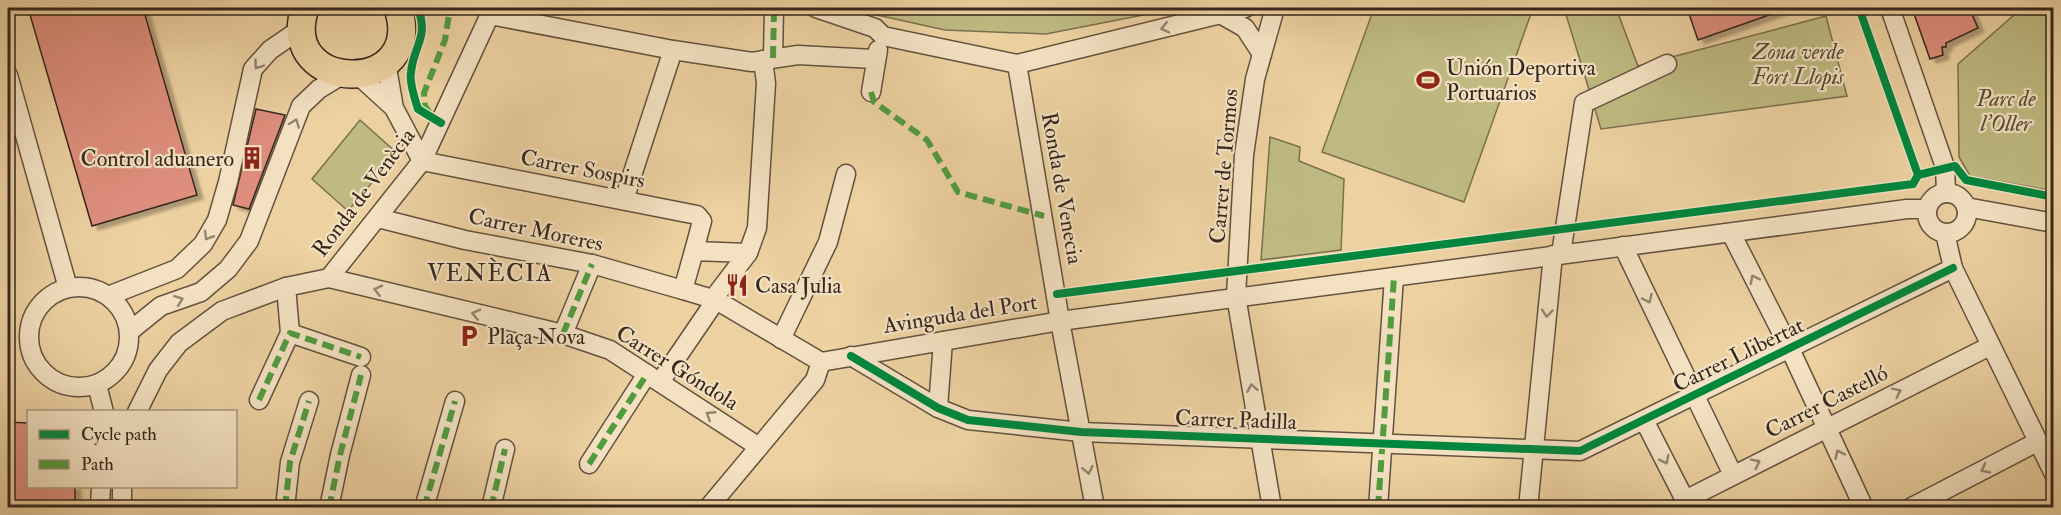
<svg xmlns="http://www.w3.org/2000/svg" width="2061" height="515" font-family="'IM FELL Double Pica',serif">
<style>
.green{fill:#beba81;stroke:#7a704f;stroke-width:1.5}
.building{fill:#de8e7d;stroke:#36271d;stroke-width:1.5;filter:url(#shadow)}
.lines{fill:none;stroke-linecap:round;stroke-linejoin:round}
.minor-casing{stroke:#64523e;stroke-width:21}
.highway-casing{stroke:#36271d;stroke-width:30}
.minor{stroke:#f3e1c2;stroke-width:18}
.highway{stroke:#edd1a1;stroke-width:27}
.quiet{stroke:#519c3f;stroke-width:6;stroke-dasharray:12 6;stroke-linecap:butt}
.cycleway-casing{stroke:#f3e1c2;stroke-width:11}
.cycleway{stroke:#00873e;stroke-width:8}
.oneway{stroke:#948470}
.labels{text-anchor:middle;stroke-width:4.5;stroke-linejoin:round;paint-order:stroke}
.park-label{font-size:22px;font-style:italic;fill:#584c36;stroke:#f3e1c2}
.poi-label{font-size:22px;fill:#36271d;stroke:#f3e1c2;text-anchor:start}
.street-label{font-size:22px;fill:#36271d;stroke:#f3e1c2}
.neighbourhood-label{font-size:24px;letter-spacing:1.5px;fill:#36271d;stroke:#f3e1c2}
</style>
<defs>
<filter id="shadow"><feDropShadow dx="6" dy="4" stdDeviation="1.5" flood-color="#0004"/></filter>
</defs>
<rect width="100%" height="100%" fill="#edd1a1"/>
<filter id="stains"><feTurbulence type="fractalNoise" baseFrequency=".00333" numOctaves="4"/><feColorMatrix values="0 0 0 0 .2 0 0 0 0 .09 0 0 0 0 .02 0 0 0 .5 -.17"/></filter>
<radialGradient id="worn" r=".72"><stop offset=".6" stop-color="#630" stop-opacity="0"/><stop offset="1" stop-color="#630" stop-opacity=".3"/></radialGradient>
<g class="green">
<polygon points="845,8 1179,8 1046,34 945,30"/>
<polygon points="1374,8 1533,8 1464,202 1322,152"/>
<polygon points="1564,8 1616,8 1638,66 1826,16 1847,96 1601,129"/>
<polygon points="2022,8 2053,8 2053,191 1970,176 1959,157 1958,64"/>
<polygon points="360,120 397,153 348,211 312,179"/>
<polygon points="1270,137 1300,147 1299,161 1344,179 1341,250 1261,260"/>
</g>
<g class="building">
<polygon points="28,8 143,8 197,195 92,226"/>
<polygon points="1687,8 1785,8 1786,9 1698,40"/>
<polygon points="1912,8 1969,8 1978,28 1946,43 1946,47 1942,47 1943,55 1930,59"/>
<polygon points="256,109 285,115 249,209 233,205"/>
<polygon points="8,422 28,423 28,486 75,486 75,507 8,507"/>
</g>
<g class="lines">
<g class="minor-casing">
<g id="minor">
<polyline points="816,8 875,28 883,36 1017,64 1245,8"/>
<polyline points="1890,8 1945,167 1946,193"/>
<polyline points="490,15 673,50 752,62 798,55 874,59"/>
<polyline points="1222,15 1245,28 1262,54"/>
<polyline points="773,58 774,8"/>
<polyline points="386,62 394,108 422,161"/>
<polyline points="1017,64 1060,321 1095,508"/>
<polyline points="8,75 68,288"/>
<polyline points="358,75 392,106"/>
<polyline points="871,92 878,50"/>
<polyline points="422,161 697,215 702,221 694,251"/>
<circle cx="1947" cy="213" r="20"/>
<polyline points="624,200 673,50"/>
<polyline points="1966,207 2054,223"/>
<polyline points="378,218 465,240 592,264 683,290"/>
<polyline points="1731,233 1790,349 1864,508"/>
<polyline points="1945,233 1953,268 2054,474"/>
<polyline points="1623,246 1733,475"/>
<polyline points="748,253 757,228 766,83 763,60"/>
<polyline points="1561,254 1584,103 1667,64"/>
<polyline points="329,278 563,334 610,350 759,447"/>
<circle cx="79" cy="337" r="50"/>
<polyline points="108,296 177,269 203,244 217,220 228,182 253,69 270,50 302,28"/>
<polyline points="713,299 748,253 694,251 683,290 716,300 821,362"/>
<polyline points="130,331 161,306 201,292 228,269 249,241 301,106 319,89 342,75"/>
<polyline points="290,333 361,357"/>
<polyline points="563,334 592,264"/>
<polyline points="781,339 828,242 846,174"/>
<polyline points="851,356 938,408 968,420 1081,432 1580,451 1953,268"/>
<polyline points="821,362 1060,321 1907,209 1927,209"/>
<polyline points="660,382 716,300"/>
<polyline points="97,385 104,412"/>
<polyline points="259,400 290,333 286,287"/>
<polyline points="938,408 943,341"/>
<polyline points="137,412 158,370 179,343 222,311 286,287 329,278 422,161 493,8"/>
<polyline points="1644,420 1685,500 1990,346"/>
<polyline points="589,464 647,374"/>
<polyline points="122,486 122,508"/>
<polyline points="100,508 101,486"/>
<polyline points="285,508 290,462 309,401"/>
<polyline points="329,508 340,455 361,375"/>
<polyline points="424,508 455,401"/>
<polyline points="491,508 505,449"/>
<polyline points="708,508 815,380 821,362"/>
<polyline points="1272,508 1236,296 1244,155 1255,79 1275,8"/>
<polyline points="1378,508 1394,277"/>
<polyline points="1528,508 1553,255"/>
<polyline points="1910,508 2037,442"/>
</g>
</g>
<g class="highway-casing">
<path id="highway" d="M 305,8 C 276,95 427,97 398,8"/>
</g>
<use href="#minor" class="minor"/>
<use href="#highway" class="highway"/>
<g class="quiet">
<polyline points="773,58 774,8"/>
<polyline points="871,92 874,102 927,140 958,192 1044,216"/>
<polyline points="430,113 425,106 424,93 445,40 450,8"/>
<polyline points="563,334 592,264"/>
<polyline points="259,400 290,333 361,357"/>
<polyline points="589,464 647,374"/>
<polyline points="285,508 290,462 309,401"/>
<polyline points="329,508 340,455 361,375"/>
<polyline points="424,508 455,401"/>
<polyline points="491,508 505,449"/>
<polyline points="1378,508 1394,277"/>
</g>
<g class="cycleway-casing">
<g id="cycleway">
<path d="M 418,8 C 429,38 414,44 411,72 C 409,83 415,99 418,109 L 441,123"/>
<polyline points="1918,175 1955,166 1966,180 2054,197"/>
<polyline points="1057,294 1913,184 1918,175 1859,8"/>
<polyline points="851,356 938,408 968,420 1081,432 1580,451 1953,268"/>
</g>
</g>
<use href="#cycleway" class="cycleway"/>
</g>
<defs><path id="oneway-chevron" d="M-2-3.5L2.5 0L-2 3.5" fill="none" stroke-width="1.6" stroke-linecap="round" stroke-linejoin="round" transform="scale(1.5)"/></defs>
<g class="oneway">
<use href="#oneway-chevron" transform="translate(1165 28) rotate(167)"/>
<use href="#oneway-chevron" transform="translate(258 65) rotate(125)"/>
<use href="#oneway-chevron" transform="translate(295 123) rotate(-69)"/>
<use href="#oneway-chevron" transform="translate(208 236) rotate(121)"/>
<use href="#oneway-chevron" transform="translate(1754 279) rotate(-117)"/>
<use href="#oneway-chevron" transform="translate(378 290) rotate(-166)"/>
<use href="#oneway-chevron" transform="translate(1648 299) rotate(65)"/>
<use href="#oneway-chevron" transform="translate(179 300) rotate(-20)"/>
<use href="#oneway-chevron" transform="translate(1547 313) rotate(95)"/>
<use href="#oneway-chevron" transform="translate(476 314) rotate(-167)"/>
<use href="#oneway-chevron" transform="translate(1252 388) rotate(-100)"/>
<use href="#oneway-chevron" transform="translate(1897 392) rotate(-26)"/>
<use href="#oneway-chevron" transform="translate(710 415) rotate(-147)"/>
<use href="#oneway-chevron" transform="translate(1839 454) rotate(-115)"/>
<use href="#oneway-chevron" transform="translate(1665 460) rotate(63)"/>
<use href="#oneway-chevron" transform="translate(1756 463) rotate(-27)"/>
<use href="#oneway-chevron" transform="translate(1985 469) rotate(153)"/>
<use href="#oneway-chevron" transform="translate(1088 470) rotate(79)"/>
</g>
<defs>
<g id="stadium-bare" transform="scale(1.8)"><path d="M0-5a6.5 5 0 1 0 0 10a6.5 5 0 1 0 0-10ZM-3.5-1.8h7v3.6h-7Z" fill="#8f2418" stroke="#f3e1c2" stroke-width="2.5" paint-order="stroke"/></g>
<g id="building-bare" transform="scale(1.8)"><path d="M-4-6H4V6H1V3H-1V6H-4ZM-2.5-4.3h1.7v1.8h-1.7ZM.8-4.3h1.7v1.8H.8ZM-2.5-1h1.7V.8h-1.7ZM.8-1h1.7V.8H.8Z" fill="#8f2418" stroke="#f3e1c2" stroke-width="2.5" paint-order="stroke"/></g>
<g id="restaurant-bare" transform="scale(1.8)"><path d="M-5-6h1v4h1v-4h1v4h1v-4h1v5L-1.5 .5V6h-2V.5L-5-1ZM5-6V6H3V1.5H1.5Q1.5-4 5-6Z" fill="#8f2418" stroke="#f3e1c2" stroke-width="2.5" paint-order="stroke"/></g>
<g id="parking-bare" transform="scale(1.8)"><path d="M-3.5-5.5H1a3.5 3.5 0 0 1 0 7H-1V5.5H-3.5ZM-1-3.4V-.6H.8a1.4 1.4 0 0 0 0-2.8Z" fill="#8f2418" stroke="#f3e1c2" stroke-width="2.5" paint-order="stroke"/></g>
</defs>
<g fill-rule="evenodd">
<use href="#stadium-bare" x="1428" y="80"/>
<use href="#building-bare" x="252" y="158"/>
<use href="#restaurant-bare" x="737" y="285"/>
<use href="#parking-bare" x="469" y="336"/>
</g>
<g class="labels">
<g class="park-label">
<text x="1798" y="59">Zona verde<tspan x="1798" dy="25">Fort Llopis</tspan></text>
<text x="2006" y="106">Parc de<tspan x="2006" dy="25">l'Oller</tspan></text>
</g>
<g class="poi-label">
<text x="1446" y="75">Unión Deportiva<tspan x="1446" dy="25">Portuarios</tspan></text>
<text x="234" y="166" text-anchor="end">Control aduanero</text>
<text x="755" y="293">Casa Julia</text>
<text x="487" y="344">Plaça Nova</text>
</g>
<g class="street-label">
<text transform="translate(1223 166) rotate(-85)" y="8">Carrer de Tormos</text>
<text transform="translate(583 168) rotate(11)" y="8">Carrer Sospirs</text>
<text transform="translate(1063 188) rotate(80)" y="8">Ronda de Venecia</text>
<text transform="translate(363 192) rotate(-53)" y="8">Ronda de Venècia</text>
<text transform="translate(536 229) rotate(12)" y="8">Carrer Moreres</text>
<text transform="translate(960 313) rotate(-9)" y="8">Avinguda del Port</text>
<text transform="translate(1738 354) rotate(-26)" y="8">Carrer Llibertat</text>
<text transform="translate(678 367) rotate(32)" y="8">Carrer Góndola</text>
<text transform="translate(1826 401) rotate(-27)" y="8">Carrer Castelló</text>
<text transform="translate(1236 419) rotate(2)" y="8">Carrer Padilla</text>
</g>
<g class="neighbourhood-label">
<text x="490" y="281">VENÈCIA</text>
</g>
</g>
<rect width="2061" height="515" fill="none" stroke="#edd1a1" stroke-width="30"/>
<rect x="9" y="9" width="2043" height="497" fill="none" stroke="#36271d" stroke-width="3"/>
<rect x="15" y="15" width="2031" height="485" fill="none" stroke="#36271d" stroke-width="1.5"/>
<rect x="27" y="410" width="210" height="78" fill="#f3e1c2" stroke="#a79780" stroke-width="1.5"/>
<rect x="39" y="430" width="30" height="9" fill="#00873e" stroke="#a79780" stroke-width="1.5"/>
<text x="81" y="440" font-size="18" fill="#36271d">Cycle path</text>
<rect x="39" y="460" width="30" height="9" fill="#519c3f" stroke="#a79780" stroke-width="1.5"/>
<text x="81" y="470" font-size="18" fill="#36271d">Path</text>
<rect width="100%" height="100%" filter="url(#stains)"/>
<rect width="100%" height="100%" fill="url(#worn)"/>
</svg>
